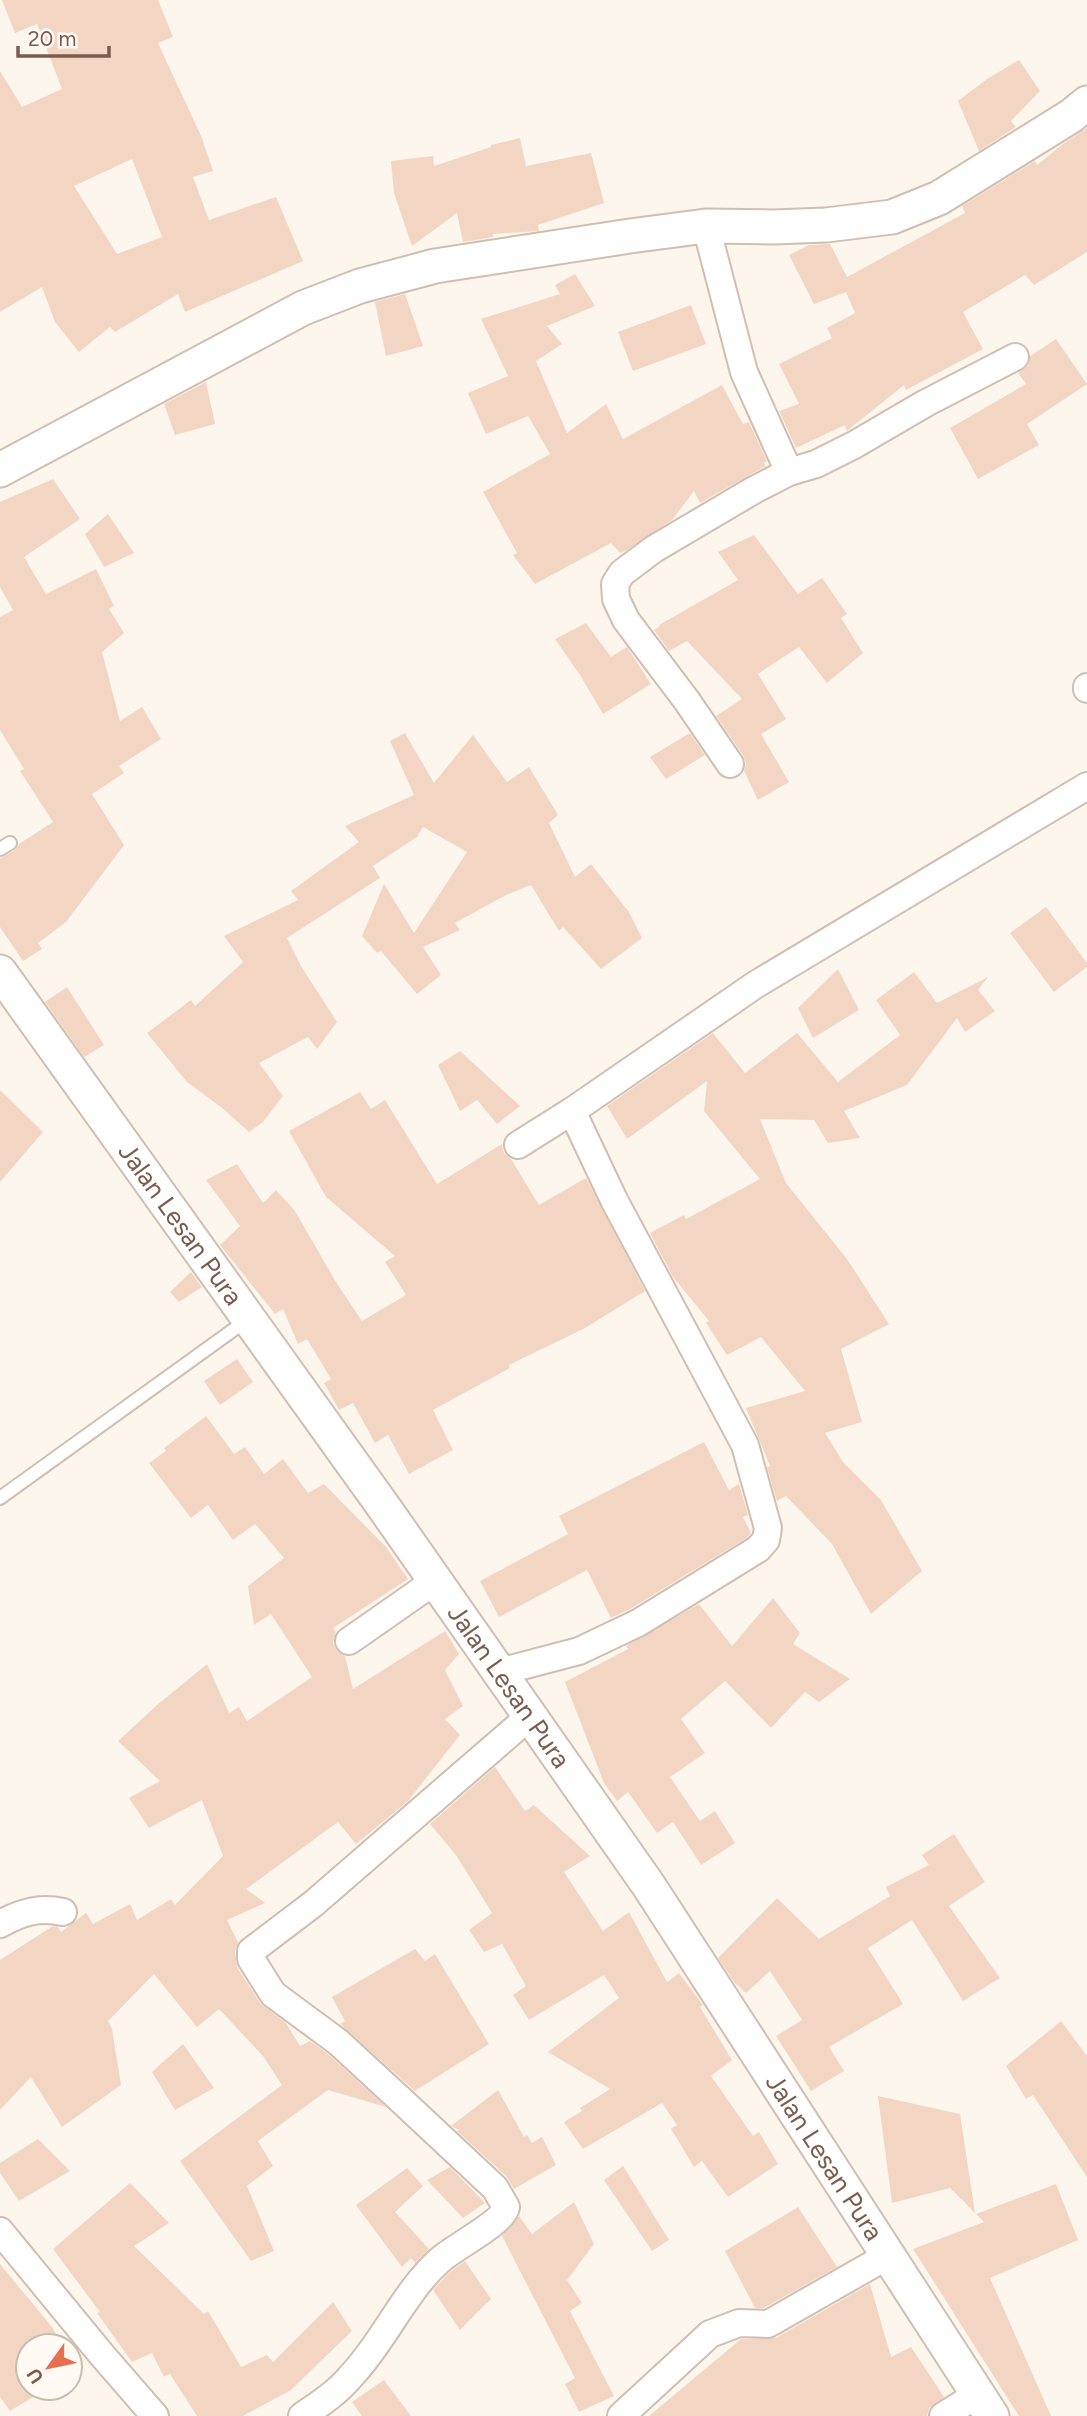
<svg xmlns="http://www.w3.org/2000/svg" width="1087" height="2416" font-family="Figtree,sans-serif">
<style>
.building{fill:#f3d5c3;fill-rule:evenodd}
.lines{fill:none;stroke-linecap:round;stroke-linejoin:round}
.service-casing{stroke:#d1beb0;stroke-width:16}
.minor-casing{stroke:#d1beb0;stroke-width:30}
.tertiary-casing{stroke:#d1beb0;stroke-width:37}
.service{stroke:#fff;stroke-width:12}
.minor{stroke:#fff;stroke-width:26}
.tertiary{stroke:#fff;stroke-width:33}
.labels{text-anchor:middle;stroke-width:6;stroke-linejoin:round;paint-order:stroke}
.street-label{font-size:26px;fill:#7a5c4d;stroke:#fffaf3}
</style>
<rect width="100%" height="100%" fill="#fdf6ec"/>
<g class="building">
<path d="M 2,0 L 158,0 L 173,37 L 158,43 L 202,138 L 213,171 L 193,177 L 209,220 L 276,197 L 303,261 L 185,312 L 178,294 L 115,332 L 110,327 L 79,352 L 55,322 L 42,287 L 0,312 L 0,71 L 22,107 L 62,89 L 37,24 L 15,33 ZM 132,159 L 162,237 L 117,254 L 74,186 Z"/>
<polygon points="1019,60 1040,91 1011,121 1016,127 979,151 958,101 987,79"/>
<polygon points="1087,128 1087,252 1034,285 1025,275 963,312 983,349 906,390 904,385 847,431 845,425 796,448 779,411 799,404 779,364 832,338 827,328 855,313 846,292 814,304 789,255 809,245 830,244 847,277 965,213 962,206 1035,161 1037,165 1063,144"/>
<polygon points="520,138 526,166 591,153 604,203 538,225 539,231 492,234 494,237 463,242 457,213 412,246 394,193 391,161 433,156 434,166 491,147 491,145"/>
<polygon points="575,274 595,306 547,326 562,344 536,361 567,433 606,404 623,439 722,385 743,424 749,422 767,461 764,463 766,466 700,503 694,491 672,520 627,550 620,553 611,543 535,584 513,555 517,553 483,492 550,454 528,416 486,434 468,393 508,376 481,319 560,294 555,285"/>
<polygon points="405,294 423,346 386,356 375,302"/>
<polygon points="691,305 706,344 633,371 618,332"/>
<polygon points="1056,339 1087,384 1027,424 1039,445 978,479 950,428 1026,384 1018,373 1028,366 1030,356"/>
<polygon points="206,382 215,424 175,435 164,404"/>
<polygon points="53,479 80,519 24,557 46,594 96,569 114,606 109,609 124,633 102,652 120,721 142,707 161,739 119,766 124,773 92,794 124,845 66,922 38,943 42,949 23,961 0,927 0,858 15,850 19,844 53,822 20,771 24,769 0,730 0,617 13,610 0,587 0,502"/>
<polygon points="108,514 134,553 104,567 85,534"/>
<polygon points="754,535 798,594 822,578 847,614 841,618 863,653 827,683 799,647 758,674 786,719 761,734 789,782 758,800 744,771 746,764 743,755 716,716 742,699 687,641 669,651 654,630 660,626 659,625 738,580 718,552"/>
<polygon points="586,623 611,657 627,647 651,684 603,714 580,675 555,639"/>
<polygon points="405,733 434,783 473,735 507,782 529,767 558,815 549,823 575,877 591,864 629,912 642,938 601,969 563,927 559,931 531,885 506,895 455,923 460,930 423,947 441,975 417,994 381,951 377,953 362,936 384,884 414,933 467,852 423,827 417,837 373,866 380,878 287,938 301,966 337,1022 317,1049 308,1037 259,1063 283,1096 263,1122 249,1132 221,1107 187,1082 147,1033 191,1000 195,1006 243,962 224,936 298,900 291,891 359,842 345,826 414,795 390,741"/>
<polygon points="690,733 705,755 666,779 650,757"/>
<polygon points="1046,907 1087,963 1087,967 1054,992 1010,933"/>
<polygon points="838,969 859,1010 813,1038 798,1008"/>
<polygon points="914,972 937,1003 988,977 978,990 995,1011 965,1032 957,1018 907,1085 844,1111 860,1138 828,1143 814,1120 760,1119 786,1183 847,1259 889,1324 841,1349 862,1422 825,1433 843,1462 881,1500 922,1571 871,1614 832,1544 786,1496 777,1501 767,1467 770,1466 746,1408 805,1391 761,1337 727,1355 706,1323 709,1321 673,1277 650,1233 684,1215 686,1219 760,1179 704,1111 707,1081 627,1139 607,1106 713,1033 745,1073 797,1033 838,1082 900,1035 876,1000"/>
<polygon points="67,987 104,1045 84,1057 45,1002"/>
<polygon points="460,1051 520,1106 497,1124 477,1100 460,1111 438,1065"/>
<polygon points="0,1090 43,1132 0,1182"/>
<polygon points="360,1092 371,1109 385,1100 437,1184 502,1144 504,1153 511,1159 539,1205 586,1178 645,1291 585,1328 509,1365 510,1368 433,1410 453,1450 409,1474 388,1435 375,1443 353,1403 339,1410 324,1383 331,1379 307,1339 298,1344 283,1309 275,1314 220,1245 240,1226 206,1180 237,1164 263,1203 276,1190 295,1211 336,1282 362,1321 406,1295 385,1262 395,1256 326,1197 289,1131"/>
<polygon points="191,1272 202,1287 179,1302 170,1292"/>
<polygon points="237,1359 253,1382 220,1405 204,1381"/>
<polygon points="206,1416 234,1454 245,1447 264,1474 283,1459 308,1493 324,1484 386,1547 408,1579 333,1628 336,1632 333,1643 337,1651 345,1656 353,1689 445,1631 459,1654 445,1670 463,1706 445,1719 460,1735 408,1801 356,1844 338,1822 246,1889 265,1903 227,1920 238,1942 235,1951 237,1967 260,2003 286,2023 300,2046 310,2041 328,2054 386,2107 328,2090 258,2141 273,2166 247,2186 274,2251 251,2261 180,2161 282,2085 263,2056 219,2009 197,2027 154,1974 108,2021 112,2029 121,2085 62,2127 31,2077 0,2110 0,1960 53,1926 58,1927 61,1932 86,1913 93,1924 130,1904 137,1920 171,1899 175,1905 223,1856 202,1800 149,1828 129,1798 160,1781 118,1741 156,1706 207,1664 229,1713 239,1707 247,1721 312,1677 271,1614 254,1625 248,1586 284,1558 255,1524 233,1540 208,1505 191,1518 149,1463 166,1451 164,1448"/>
<polygon points="704,1442 729,1490 739,1484 748,1515 743,1517 751,1533 748,1537 630,1609 611,1618 587,1570 499,1617 480,1581 568,1534 559,1516"/>
<polygon points="773,1598 800,1633 793,1644 850,1679 819,1702 805,1692 771,1728 725,1681 681,1719 705,1753 670,1777 700,1821 715,1811 735,1843 701,1865 673,1822 657,1833 628,1792 617,1801 604,1783 565,1682 628,1649 626,1646 699,1604 732,1646"/>
<polygon points="495,1767 525,1811 534,1805 590,1856 564,1872 603,1931 629,1912 667,1982 679,1973 703,2005 700,2007 732,2060 711,2076 753,2136 759,2132 778,2164 728,2197 702,2161 694,2167 671,2129 677,2125 662,2103 583,2149 564,2122 582,2111 580,2108 610,2089 548,2052 619,1998 604,1975 529,2020 513,1995 526,1986 502,1944 484,1952 469,1930 492,1913 456,1855 430,1824"/>
<polygon points="954,1834 985,1882 949,1906 1000,1978 963,2001 912,1920 868,1948 903,2004 829,2047 844,2071 811,2091 776,2036 802,2020 770,1971 746,1993 734,1982 718,1958 777,1898 819,1939 890,1896 886,1887 929,1865 922,1855"/>
<polygon points="415,1949 425,1961 435,1954 489,2044 415,2091 340,2024 345,2021 332,1997"/>
<polygon points="1061,2021 1087,2056 1087,2177 1033,2095 1026,2099 1006,2066"/>
<polygon points="183,2044 214,2088 175,2110 152,2072"/>
<polygon points="498,2090 524,2137 527,2135 532,2143 542,2137 556,2165 514,2189 506,2176 457,2131 459,2130 451,2126"/>
<polygon points="878,2096 960,2114 975,2213 950,2188 892,2203"/>
<polygon points="38,2139 70,2171 19,2201 0,2173 0,2163"/>
<polygon points="623,2166 669,2240 652,2251 604,2180"/>
<polygon points="450,2167 485,2203 463,2218 427,2180"/>
<polygon points="407,2168 423,2186 395,2212 429,2249 415,2263 411,2258 402,2267 356,2205"/>
<polygon points="130,2183 169,2223 134,2246 204,2314 208,2311 241,2367 267,2355 273,2362 333,2302 352,2331 291,2390 243,2416 197,2416 170,2374 164,2377 152,2353 132,2362 97,2313 100,2312 53,2249"/>
<polygon points="1056,2184 1078,2240 990,2278 1051,2416 1019,2416 913,2249 984,2222 976,2214"/>
<polygon points="574,2202 594,2244 567,2280 582,2303 570,2311 614,2396 579,2412 565,2384 575,2378 502,2236 519,2216 532,2234"/>
<polygon points="798,2207 837,2267 764,2308 755,2308 725,2251"/>
<polygon points="465,2261 491,2299 460,2330 433,2290 450,2272"/>
<polygon points="0,2264 52,2327 63,2346 28,2346 28,2388 48,2388 10,2411 0,2397"/>
<polygon points="870,2284 891,2357 911,2347 944,2397 929,2408 927,2416 649,2416 741,2339 776,2338"/>
<polygon points="384,2380 411,2416 362,2416 352,2402"/>
</g>
<g class="lines">
<g class="service-casing">
<g id="service">
<polyline points="0,849 10,843"/>
<polyline points="0,1498 247,1320"/>
</g>
</g>
<g class="minor-casing">
<g id="minor">
<polyline points="706,226 744,372 789,472"/>
<polyline points="1087,687 1087,689"/>
<polyline points="730,764 687,701 626,620 616,599 615,584 622,573 654,549 754,490 789,472 816,464 854,445 926,403 1015,357"/>
<polyline points="572,1111 755,985 1087,786"/>
<polyline points="349,1641 435,1581"/>
<polyline points="499,1672 579,1651 638,1623 758,1549 766,1540 768,1528 745,1445 614,1200 572,1111 518,1145"/>
<path d="M 0,1924 C 22,1912 39,1907 63,1912"/>
<polyline points="0,2231 102,2355 155,2416"/>
<path d="M 302,2416 C 320,2404 338,2392 352,2375 C 385,2340 404,2292 440,2260 C 454,2247 503,2223 506,2207 L 495,2188 L 402,2101 L 338,2042 L 273,1994 L 251,1959 L 251,1951 L 313,1904 L 530,1716"/>
<polyline points="621,2416 710,2334 739,2323 768,2324 889,2255"/>
<polyline points="943,2416 978,2394"/>
</g>
</g>
<g class="tertiary-casing">
<g id="tertiary">
<polyline points="0,470 303,308 360,286 435,266 630,236 706,226 773,227 826,225 892,217 939,198 1071,116 1087,103"/>
<path id="s1" d="M 0,972 L 383,1506 L 649,1886 L 992,2416"/>
</g>
</g>
<use href="#service" class="service"/>
<use href="#minor" class="minor"/>
<use href="#tertiary" class="tertiary"/>
</g>
<g class="labels">
<g class="street-label">
<text dy="9" stroke="none"><textPath href="#s1" startOffset="310">Jalan Lesan Pura</textPath></text>
<text dy="9" stroke="none"><textPath href="#s1" startOffset="877">Jalan Lesan Pura</textPath></text>
<text dy="9" stroke="none"><textPath href="#s1" startOffset="1444">Jalan Lesan Pura</textPath></text>
</g>
</g>
<g transform="translate(49 2367) rotate(237)"><circle r="33" fill="#fffaf3" stroke="#cabbb1" stroke-width="2"/>
<path d="M0-5L12 26L0 18L-12 26Z" fill="#e76f51"/>
<text y="-10" font-size="19" font-weight="bold" text-anchor="middle" fill="#7a5c4d">U</text>
</g>
<path d="M18 46v10h91v-10" fill="none" stroke="#7a5c4d" stroke-width="3.5"/>
<text x="28" y="46" font-size="21" fill="#7a5c4d" stroke="#fffaf3" stroke-width="5" paint-order="stroke">20 m</text>
</svg>
